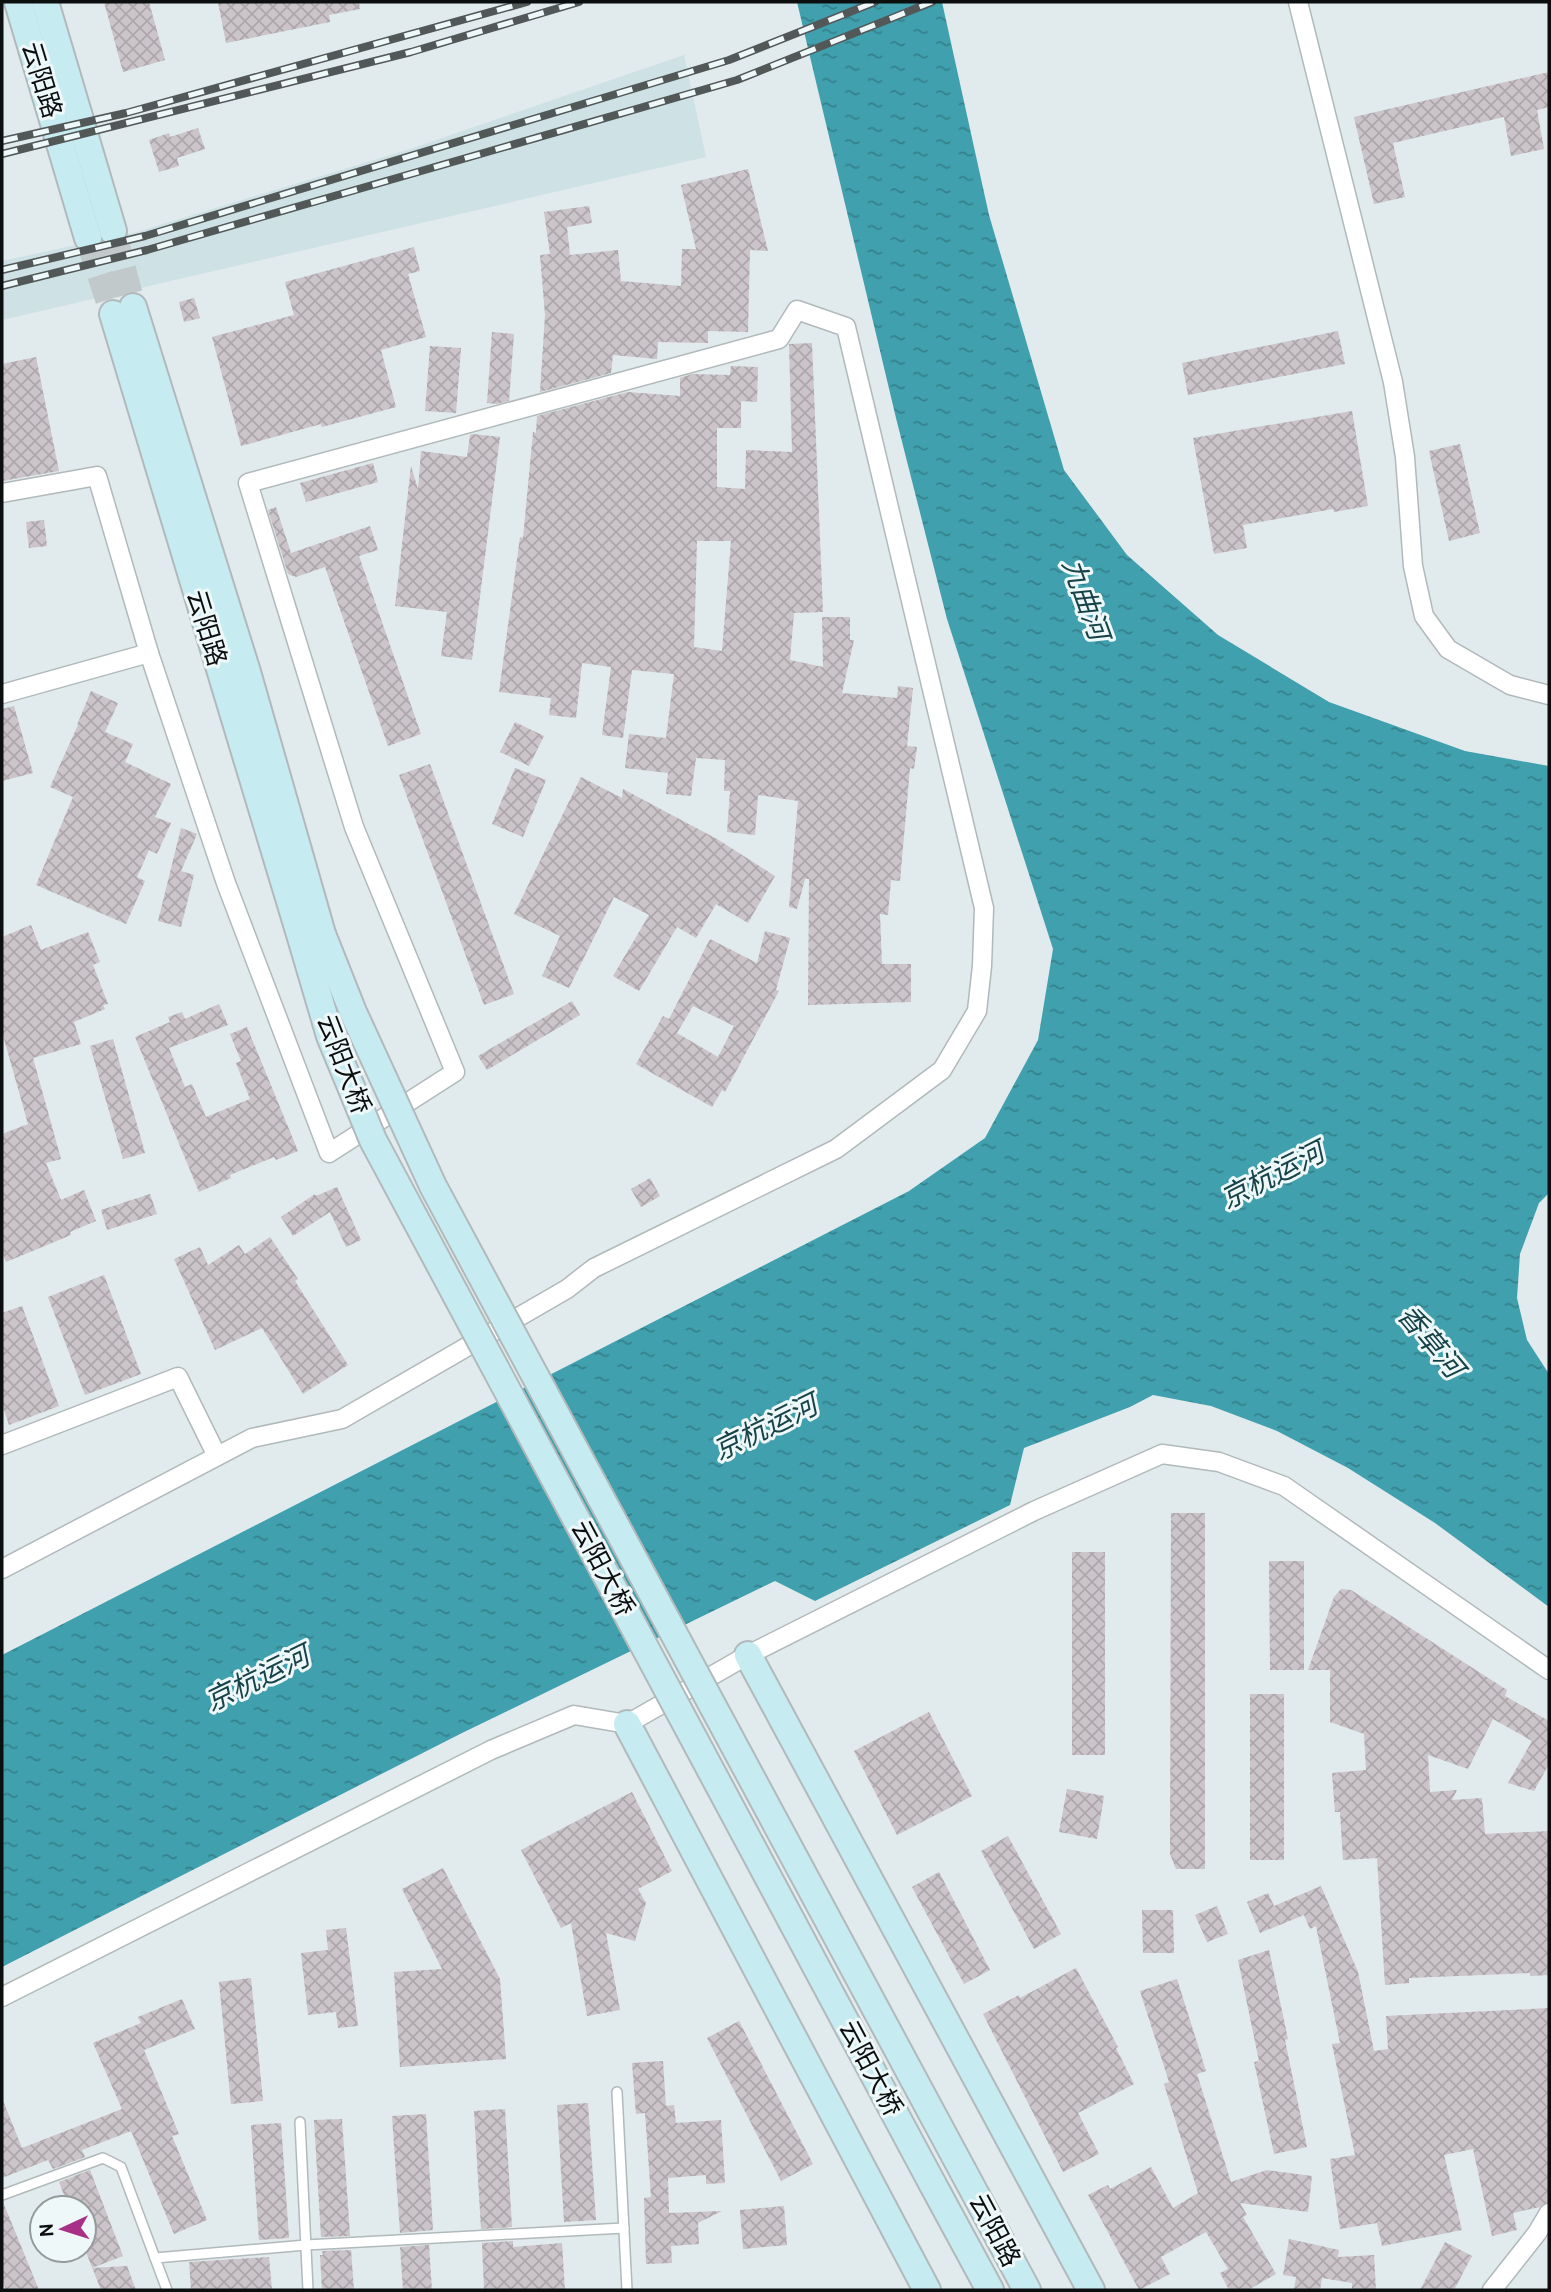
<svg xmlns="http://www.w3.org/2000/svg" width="1551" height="2292" font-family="Cabin,'Noto Sans SC',sans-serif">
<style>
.built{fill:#cee1e4}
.water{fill:url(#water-ripples)}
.building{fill:url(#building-cross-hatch);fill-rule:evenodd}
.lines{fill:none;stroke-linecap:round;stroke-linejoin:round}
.secondary-tunnel{stroke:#c1c9cb;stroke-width:26;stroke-dasharray:26 13;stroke-linecap:butt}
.lane-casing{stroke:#b1b9bb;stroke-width:12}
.street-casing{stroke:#b1b9bb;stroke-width:21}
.secondary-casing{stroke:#b1b9bb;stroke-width:30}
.lane{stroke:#fff;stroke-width:9}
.street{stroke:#fff;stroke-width:18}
.secondary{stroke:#c6ecf2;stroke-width:26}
.rail-casing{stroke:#525758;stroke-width:8}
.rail{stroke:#eef8f9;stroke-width:5;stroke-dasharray:16;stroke-linecap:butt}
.secondary-bridge-casing{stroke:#b1b9bb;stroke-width:30;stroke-linecap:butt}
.secondary-bridge{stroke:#c6ecf2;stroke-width:26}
.labels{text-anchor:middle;stroke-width:6;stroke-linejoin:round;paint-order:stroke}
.street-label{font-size:26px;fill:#0c0f0f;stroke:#eef8f9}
.water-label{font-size:28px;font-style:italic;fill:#164248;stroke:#eef8f9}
</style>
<defs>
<pattern id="water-ripples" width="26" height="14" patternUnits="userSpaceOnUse" patternTransform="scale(1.75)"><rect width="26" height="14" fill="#40a0ae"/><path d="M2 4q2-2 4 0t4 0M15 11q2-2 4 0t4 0" fill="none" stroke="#34818c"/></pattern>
<pattern id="building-cross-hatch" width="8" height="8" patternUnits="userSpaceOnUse" patternTransform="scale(1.75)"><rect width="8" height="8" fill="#cbc4c8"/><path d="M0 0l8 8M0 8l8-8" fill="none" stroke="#ada7ab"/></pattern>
</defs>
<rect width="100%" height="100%" fill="#e1eaec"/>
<polygon class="built" points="684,55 706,157 2,320 2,261 137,232 407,150"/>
<polygon class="water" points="797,2 942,2 989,215 1064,470 1127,555 1218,635 1329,702 1465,751 1549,766 1549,1193 1539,1203 1520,1254 1517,1298 1527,1340 1549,1374 1549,1607 1435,1523 1348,1468 1277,1431 1211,1406 1153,1395 1130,1407 1024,1448 1010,1505 815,1601 775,1581 462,1733 2,1967 2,1655 909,1191 985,1138 1038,1040 1053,949 947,619 896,418"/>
<g class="building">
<polygon points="104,2 149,2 165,60 123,72"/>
<polygon points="218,2 359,2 360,9 329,15 330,22 226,43"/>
<polygon points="1549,72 1549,107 1537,110 1544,149 1511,156 1504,117 1393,143 1405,197 1374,204 1354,117"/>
<polygon points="198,128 205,149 177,158 179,166 159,172 149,140 169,133 170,137"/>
<polygon points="748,169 768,251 750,250 748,332 708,331 708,343 658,342 657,359 613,355 611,373 540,392 545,315 540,255 550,254 544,212 589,206 592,223 567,227 570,255 618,250 621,281 681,286 682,249 696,249 681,185"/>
<polygon points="414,247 420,271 408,274 426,337 381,350 396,407 322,427 321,424 241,446 212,337 294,315 285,282"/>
<polygon points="194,298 200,318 184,322 179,302"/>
<polygon points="1338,331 1345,364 1188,395 1182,363"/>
<polygon points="492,332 514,334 509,401 497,404 487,403"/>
<path d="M 812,343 L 823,612 L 794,613 L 790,660 L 823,667 L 822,617 L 850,617 L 850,640 L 854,640 L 842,693 L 897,698 L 898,686 L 913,688 L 907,746 L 917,747 L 914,769 L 910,768 L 900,881 L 891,880 L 888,915 L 880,914 L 882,964 L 911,964 L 911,1002 L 808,1005 L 809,879 L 805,879 L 797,909 L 789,907 L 798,801 L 758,795 L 755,835 L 727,832 L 730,791 L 724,791 L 725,760 L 696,758 L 691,796 L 666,794 L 668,773 L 625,768 L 629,734 L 666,738 L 674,674 L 632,670 L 623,738 L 602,735 L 611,667 L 582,663 L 576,718 L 549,715 L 551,698 L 499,692 L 520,537 L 523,538 L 533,432 L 536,433 L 537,416 L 628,392 L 680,396 L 680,378 L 692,374 L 730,375 L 731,366 L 758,367 L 757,402 L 741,401 L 741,428 L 717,428 L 717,487 L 745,489 L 746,450 L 792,452 L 789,344 ZM 697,541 L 731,541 L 722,651 L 694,647 Z"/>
<polygon points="430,346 461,348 456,413 425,411"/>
<polygon points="36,357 59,471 2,481 2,364"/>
<polygon points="1352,411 1368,506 1334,512 1333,509 1243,525 1247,548 1214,554 1193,438"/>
<polygon points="473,434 500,437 472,660 441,656 447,612 395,606 411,466 418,489 421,451 467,457 470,435"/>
<polygon points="1460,444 1480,533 1449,541 1429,451"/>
<polygon points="373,463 378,482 306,502 300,483"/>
<polygon points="276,507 291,553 370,526 378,550 359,556 421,734 388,746 325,567 296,577 288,574 268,510"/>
<polygon points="44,520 47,546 29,548 26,522"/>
<polygon points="91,691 118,703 105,732 133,744 125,762 171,784 155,817 171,823 157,854 149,850 137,877 145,881 126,924 36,885 73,797 50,787 78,725 77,725"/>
<polygon points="14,706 33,773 2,781 2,709"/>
<polygon points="515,722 544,736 529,766 500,752"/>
<polygon points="430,764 514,994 484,1005 399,775"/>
<polygon points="515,768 546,780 523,837 492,824"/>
<polygon points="581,777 622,798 623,789 717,839 775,876 748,923 716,904 696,938 677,927 639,991 613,976 649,915 614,897 569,988 542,976 560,936 514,914"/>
<polygon points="181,828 197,834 181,871 194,875 181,927 158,921"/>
<polygon points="31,925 41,950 88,932 100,962 93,965 108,1004 103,1005 105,1009 74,1022 81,1044 33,1058 61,1159 46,1163 61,1200 84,1190 96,1221 70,1232 71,1235 6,1262 2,1252 2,1134 28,1124 2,1032 2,937"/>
<path d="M 765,931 L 790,938 L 776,990 L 779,991 L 725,1092 L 722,1090 L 712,1107 L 636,1064 L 663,1016 L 669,1019 L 710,939 L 757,963 ZM 693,1006 L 734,1026 L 718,1057 L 677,1033 Z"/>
<polygon points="572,1001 580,1015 487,1070 478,1056"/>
<polygon points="219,1004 228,1025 169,1048 185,1087 192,1084 206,1117 250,1099 236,1063 241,1061 230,1034 247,1027 298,1151 276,1160 274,1157 230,1175 231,1178 199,1192 135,1037 170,1022 168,1017 182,1012 185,1019"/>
<polygon points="113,1039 145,1153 123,1159 90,1046"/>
<polygon points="650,1178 660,1196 641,1207 631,1189"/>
<polygon points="337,1187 361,1240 346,1247 330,1212 293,1236 281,1217 315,1194 316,1196"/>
<polygon points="150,1194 157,1214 107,1230 101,1210"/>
<polygon points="270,1237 298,1279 295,1281 348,1365 303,1394 262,1328 215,1350 174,1259 200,1247 208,1265 239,1245 245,1254"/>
<polygon points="104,1275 141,1374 85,1395 48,1297"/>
<polygon points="22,1306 59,1406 9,1425 2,1404 2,1313"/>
<polygon points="1171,1513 1205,1513 1205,1869 1176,1869 1170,1854"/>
<rect x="1072" y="1552" width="33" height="203"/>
<polygon points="1269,1561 1304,1561 1304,1670 1270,1670"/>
<polygon points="1341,1589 1351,1590 1507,1690 1505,1696 1549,1721 1549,1764 1534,1791 1508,1783 1532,1741 1493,1719 1468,1769 1428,1755 1430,1792 1457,1790 1452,1800 1482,1798 1485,1834 1549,1831 1549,1975 1530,1976 1530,1973 1409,1978 1409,1983 1385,1985 1377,1858 1343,1860 1340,1812 1335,1812 1332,1773 1366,1770 1364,1734 1330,1722 1330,1670 1308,1670 1334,1597"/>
<rect x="1250" y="1694" width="34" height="166"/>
<polygon points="929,1712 972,1796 897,1835 854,1751"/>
<polygon points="1067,1789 1104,1796 1097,1839 1059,1832"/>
<polygon points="632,1792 672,1871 638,1889 646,1903 635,1941 606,1933 620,2010 587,2016 571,1923 561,1928 521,1850"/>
<polygon points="1008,1836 1061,1934 1034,1949 981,1851"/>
<polygon points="443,1868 500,1979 506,2059 400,2067 394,1972 442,1969 402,1889"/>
<polygon points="939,1872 990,1970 964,1984 912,1887"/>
<polygon points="1321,1886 1358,1972 1374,2051 1388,2049 1386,2016 1549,2008 1549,2202 1540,2207 1513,2213 1517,2230 1492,2236 1473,2149 1444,2155 1462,2230 1382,2246 1377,2223 1340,2229 1330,2159 1355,2155 1332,2044 1340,2043 1316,1926 1310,1929 1304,1915 1260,1933 1247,1902 1268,1893 1274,1906"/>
<polygon points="1217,1906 1228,1934 1207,1942 1195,1915"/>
<polygon points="1142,1910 1173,1910 1174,1953 1143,1953"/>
<polygon points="346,1928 358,2026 338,2028 336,2012 308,2015 301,1953 328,1950 326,1930"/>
<polygon points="1269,1950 1288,2039 1285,2040 1307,2147 1274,2154 1254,2062 1259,2061 1238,1960"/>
<polygon points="1076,1968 1118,2047 1116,2048 1134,2084 1078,2113 1099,2154 1063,2172 983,2014 1019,1995 1020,1998"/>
<polygon points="251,1978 263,2101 231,2104 219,1982"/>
<polygon points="1177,1979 1206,2071 1197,2074 1231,2182 1267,2170 1312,2176 1308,2212 1240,2203 1247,2215 1243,2217 1276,2274 1248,2290 1229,2290 1220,2273 1228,2269 1206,2232 1161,2257 1170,2274 1139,2290 1088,2195 1108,2185 1110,2189 1151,2167 1173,2208 1198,2193 1164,2084 1169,2082 1140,1991"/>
<polygon points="182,1999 195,2029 144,2050 179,2134 172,2136 207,2220 174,2234 131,2131 82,2150 85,2157 53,2169 48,2160 2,2178 2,2098 22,2148 122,2109 93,2043 141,2023 138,2017"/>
<polygon points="739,2021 813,2164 781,2181 707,2038"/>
<polygon points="663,2061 666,2106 674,2105 676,2123 721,2120 725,2183 706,2184 706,2175 668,2178 669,2213 722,2211 698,2223 699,2244 671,2246 672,2263 646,2264 644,2198 651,2197 645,2113 636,2114 632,2063"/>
<polygon points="588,2103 596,2220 564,2222 557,2105"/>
<polygon points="505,2109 512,2227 481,2229 474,2111"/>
<polygon points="426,2114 433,2230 400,2233 392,2116"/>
<polygon points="342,2119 350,2236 321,2237 314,2120"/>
<polygon points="281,2123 289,2238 259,2240 251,2125"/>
<polygon points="90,2170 123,2256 92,2268 127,2266 136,2290 101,2290 84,2247 84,2208 69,2208 59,2182"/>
<polygon points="3,2202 39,2290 6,2290 2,2280"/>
<polygon points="784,2206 787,2245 743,2249 740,2210"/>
<polygon points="1289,2239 1339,2250 1338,2257 1374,2255 1376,2290 1352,2290 1352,2283 1322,2278 1320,2290 1294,2290 1296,2277 1283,2275"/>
<polygon points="513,2241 513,2247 562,2243 565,2290 484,2290 482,2243"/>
<polygon points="1445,2242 1472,2256 1454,2290 1420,2290"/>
<polygon points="429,2245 432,2290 403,2290 400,2247"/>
<polygon points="351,2250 354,2290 322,2290 320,2255 323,2255 322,2251"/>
<polygon points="269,2257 272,2290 191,2290 189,2262"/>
</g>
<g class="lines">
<g class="secondary-tunnel">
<polyline points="113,231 133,307"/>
<polyline points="88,238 113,314"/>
</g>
<g class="lane-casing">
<g id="lane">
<polyline points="617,2092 627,2290"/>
<polyline points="300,2122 308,2290"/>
<polyline points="2,2195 103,2158 121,2167 167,2290"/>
<polyline points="155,2258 306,2245 624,2228"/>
</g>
</g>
<g class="street-casing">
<g id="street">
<polyline points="1298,2 1393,382 1405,457 1413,566 1424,616 1448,649 1510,685 1549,695"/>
<polyline points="2,493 97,476 149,653 226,883 329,1153 455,1072 354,827 248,483 779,339 797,310 846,327 984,908 982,966 977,1011 942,1070 836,1149 594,1268 567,1289 342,1419 252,1438 2,1569"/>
<polyline points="2,694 149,653"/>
<polyline points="2,1445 178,1377 217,1456"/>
<polyline points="2,1997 491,1750 574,1715 627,1724 748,1655 1034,1511 1162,1454 1219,1462 1284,1486 1549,1670"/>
<polyline points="1492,2290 1537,2233 1549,2213"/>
</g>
</g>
<g class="secondary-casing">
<g id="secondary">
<polyline points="18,2 88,238"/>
<polyline points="45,2 113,231"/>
<polyline points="133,307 247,672 322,934"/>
<polyline points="113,314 302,941"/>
<polyline points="748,1655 1091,2290"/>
<polyline points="627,1724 927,2290"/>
<polyline points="963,2171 1027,2290"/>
<polyline points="932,2183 990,2290"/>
</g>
</g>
<use href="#lane" class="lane"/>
<use href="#street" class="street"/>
<use href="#secondary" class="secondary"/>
<g class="rail-casing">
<g id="rail">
<polyline points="2,141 126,113 527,2"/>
<polyline points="2,154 411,52 579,2"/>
<polyline points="2,270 145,236 729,60 875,2"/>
<polyline points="2,286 147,250 737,80 932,2"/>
</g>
</g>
<use href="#rail" class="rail"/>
<g class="secondary-bridge-casing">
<g id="secondary-bridge">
<polyline points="322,934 353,1012 433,1186 963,2171"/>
<polyline points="302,941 330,1036 373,1140 932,2183"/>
</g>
</g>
<use href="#secondary-bridge" class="secondary-bridge"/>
</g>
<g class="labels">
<g class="street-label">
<text transform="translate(42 80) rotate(73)" y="9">云阳路</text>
<text transform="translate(207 628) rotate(73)" y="9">云阳路</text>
<text transform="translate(344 1064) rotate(69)" y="9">云阳大桥</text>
<text transform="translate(603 1568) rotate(62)" y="9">云阳大桥</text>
<text transform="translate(871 2068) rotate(62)" y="9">云阳大桥</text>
<text transform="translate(995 2230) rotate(62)" y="9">云阳路</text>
</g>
<g class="water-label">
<text transform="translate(1086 599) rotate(70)" y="10">九曲河</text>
<text transform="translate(1272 1175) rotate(-27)" y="10">京杭运河</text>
<text transform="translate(1431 1341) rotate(50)" y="10">香草河</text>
<text transform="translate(765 1427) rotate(-26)" y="10">京杭运河</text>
<text transform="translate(257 1678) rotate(-26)" y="10">京杭运河</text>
</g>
</g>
<rect width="1551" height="2292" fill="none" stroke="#0c0f0f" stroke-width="7"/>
<g transform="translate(63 2229) rotate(266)"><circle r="33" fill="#eef8f9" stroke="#949b9b" stroke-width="2"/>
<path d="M0-5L12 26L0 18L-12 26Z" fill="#a83086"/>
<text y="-10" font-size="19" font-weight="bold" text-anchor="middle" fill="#0c0f0f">N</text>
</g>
</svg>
